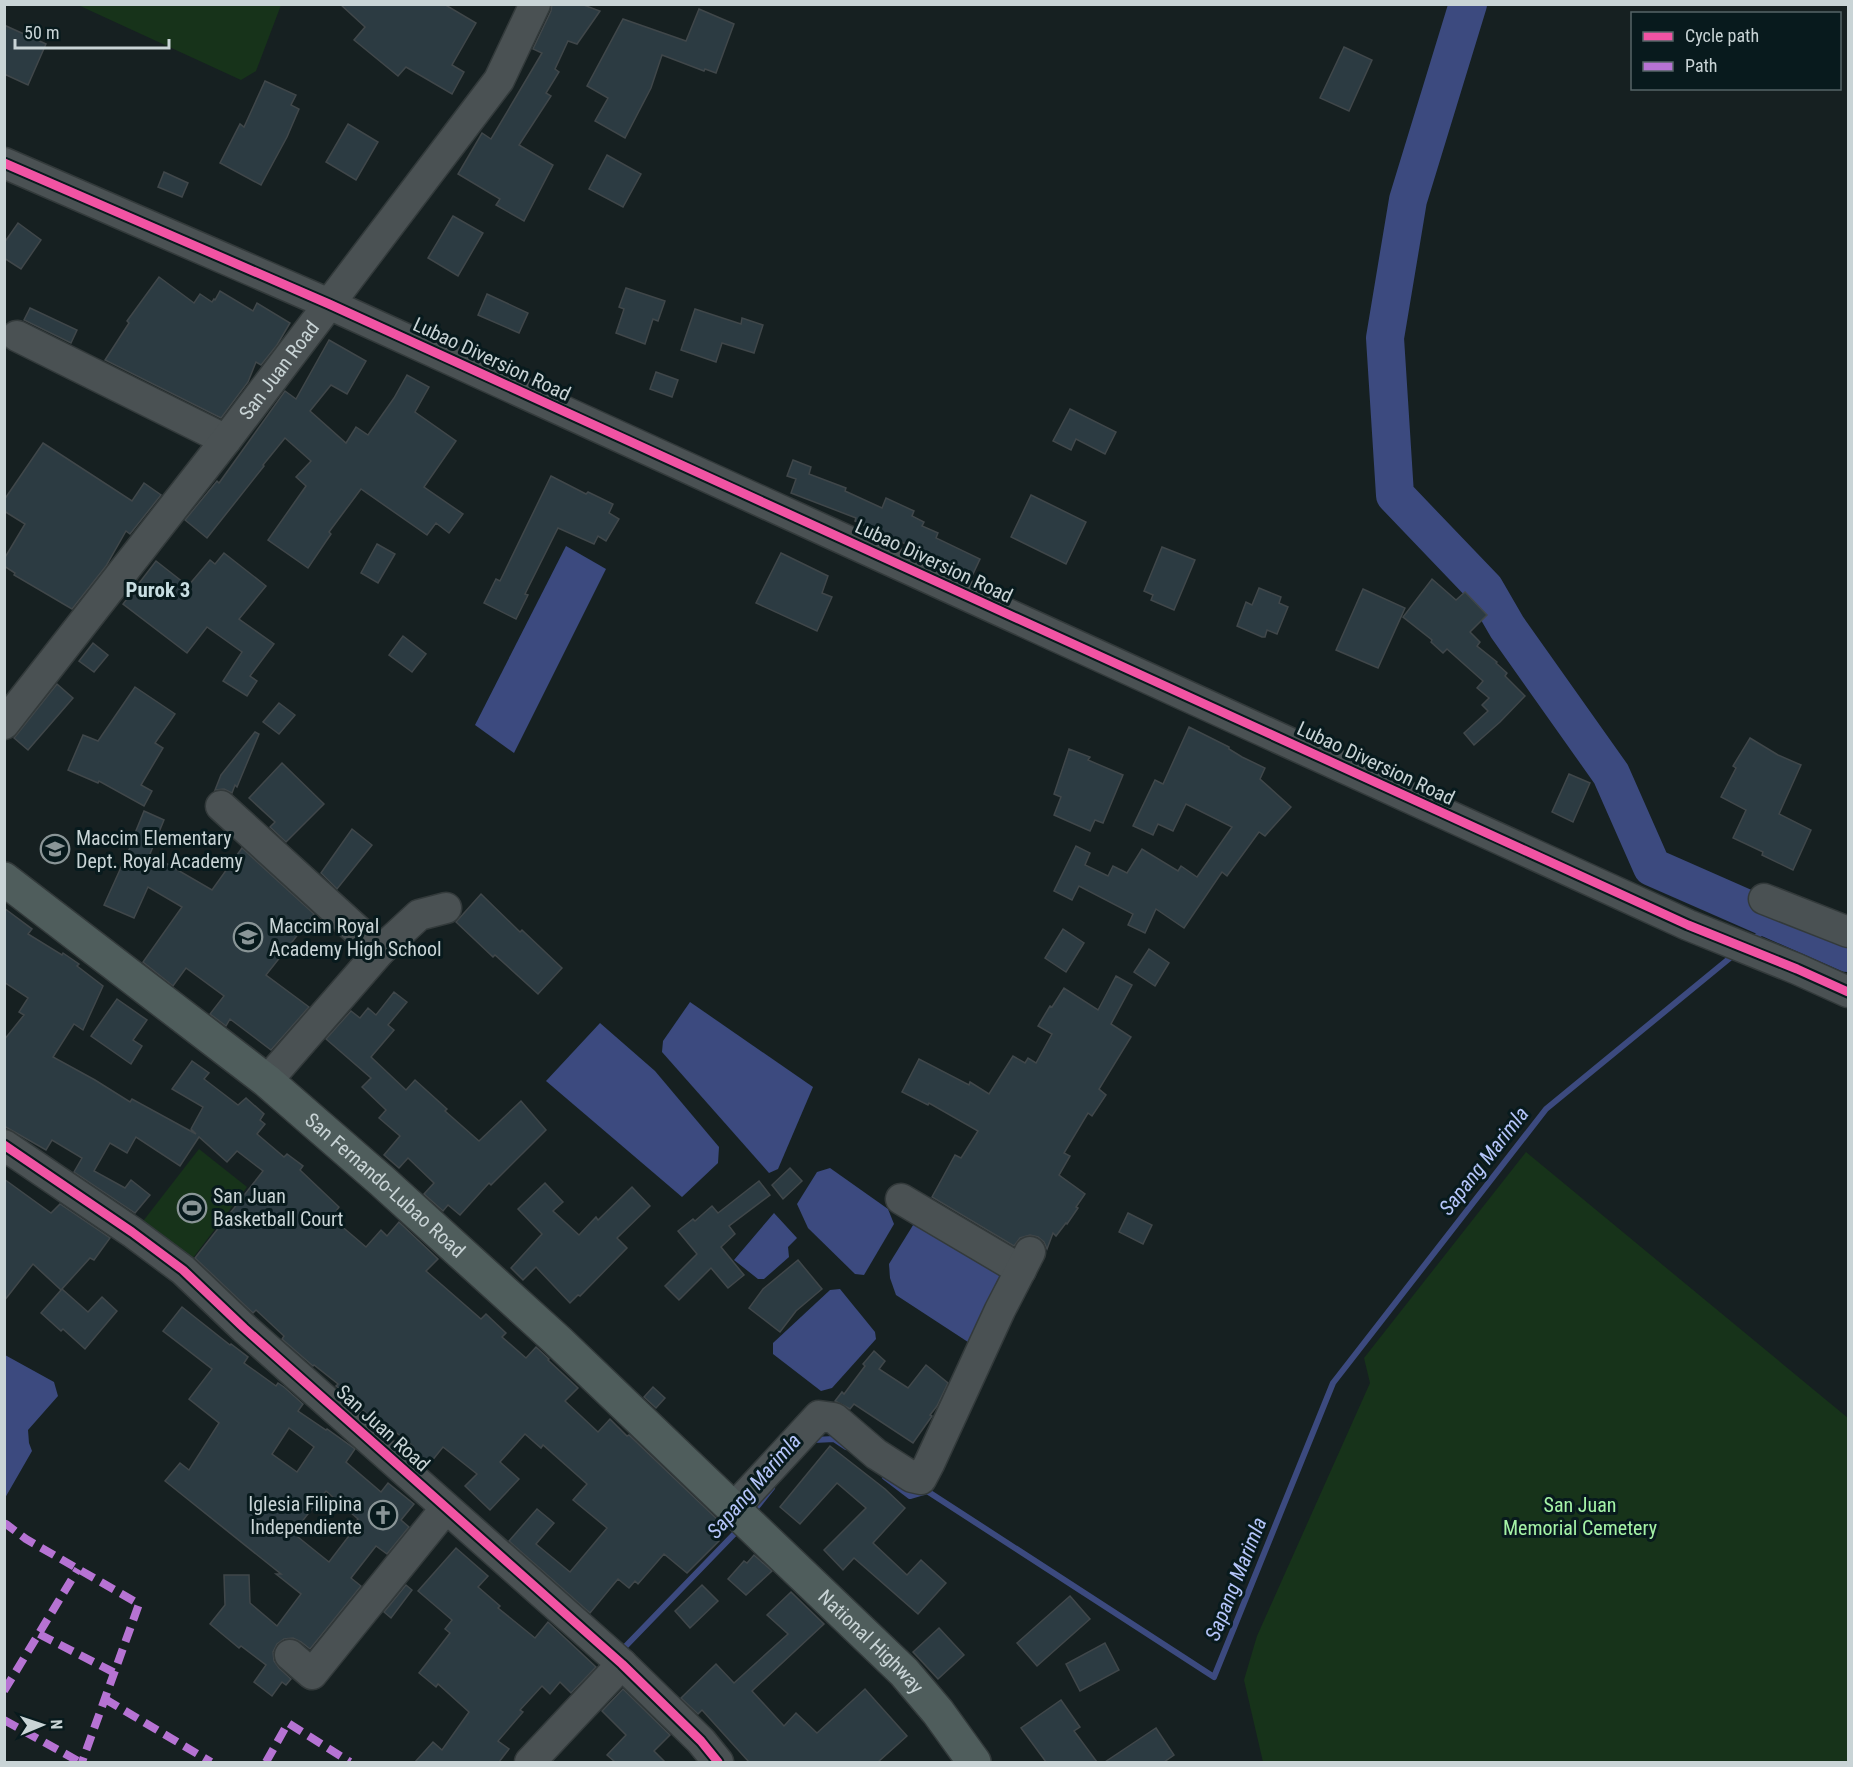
<svg xmlns="http://www.w3.org/2000/svg" width="1853" height="1767" font-family="'Roboto Condensed',sans-serif">
<style>
.green{fill:#17331a}
.water{fill:#3c4a7f}
.lines{fill:none;stroke-linecap:round;stroke-linejoin:round}
.stream{stroke:#3c4a7f;stroke-width:6}
.river{stroke:#3c4a7f;stroke-width:38}
.building{fill:#2c3b42;stroke:#40474a;stroke-width:1.5;fill-rule:evenodd}
.minor-casing{stroke:#333a3b;stroke-width:33}
.major-casing{stroke:#333a3b;stroke-width:36}
.minor{stroke:#4a5153;stroke-width:30}
.major{stroke:#4f5d5c;stroke-width:33}
.quiet{stroke:#b673d3;stroke-width:8;stroke-dasharray:15 8;stroke-linecap:butt}
.cycleway-casing{stroke:#081a1d;stroke-width:13}
.cycleway{stroke:#f153a3;stroke-width:9}
.labels{text-anchor:middle;stroke-width:6;stroke-linejoin:round;paint-order:stroke}
.street-label{font-size:20px;fill:#c9d4d6;stroke:#081a1d}
.poi-label{font-size:20px;fill:#c9d4d6;stroke:#081a1d;text-anchor:start}
.park-label{font-size:20px;fill:#a5f3a7;stroke:#081a1d}
.neighbourhood-label{font-size:21px;font-weight:bold;fill:#c8dee2;stroke:#081a1d}
.water-label{font-size:21px;font-style:italic;fill:#b5c5fa;stroke:#081a1d}
</style>
<rect width="100%" height="100%" fill="#162021"/>
<g class="green">
<polygon points="78,5 281,5 256,71 241,80"/>
<polygon points="199,1149 247,1187 186,1267 137,1229"/>
<polygon points="1526,1152 1848,1418 1848,1762 1263,1762 1244,1680 1257,1636 1370,1383 1364,1358"/>
</g>
<g class="water">
<polygon points="566,546 606,569 514,753 475,725"/>
<polygon points="690,1002 813,1087 778,1169 769,1173 662,1052 663,1041"/>
<polygon points="600,1023 655,1071 719,1147 718,1163 682,1197 546,1081"/>
<polygon points="830,1168 888,1209 894,1224 864,1275 855,1274 808,1228 797,1204 817,1172"/>
<polygon points="774,1213 797,1238 788,1247 789,1257 764,1279 758,1279 734,1260"/>
<polygon points="915,1222 1005,1269 971,1344 896,1295 890,1278 889,1264"/>
<polygon points="840,1289 875,1332 876,1339 832,1388 821,1391 773,1354 773,1343 830,1290"/>
<polygon points="5,1355 54,1382 58,1396 28,1430 29,1443 32,1451 5,1498"/>
</g>
<g class="lines">
<g class="stream">
<polyline points="1751,941 1776,921"/>
<polyline points="812,1442 814,1440 834,1439 846,1447"/>
<polyline points="885,1477 910,1496 927,1491 1214,1677 1333,1383 1546,1109 1736,953"/>
<polyline points="752,1513 772,1488"/>
<polyline points="620,1652 740,1528"/>
</g>
<polyline class="river" points="1468,4 1408,200 1385,338 1395,495 1485,589 1507,627 1611,774 1652,867 1848,953"/>
</g>
<g class="building">
<polygon points="340,4 444,4 476,23 452,65 464,72 452,94 406,67 398,76 354,40 365,27"/>
<polygon points="552,4 581,4 600,11 577,44 568,41 555,69 559,72 546,93 551,96 519,145 553,165 524,221 496,205 500,199 458,174 482,133 491,139 542,53 533,49 551,11"/>
<polygon points="699,9 734,24 716,73 705,69 704,71 662,55 651,88 625,138 595,121 608,98 587,86 623,19 686,41"/>
<polygon points="4,25 46,44 28,85 4,74"/>
<polygon points="1344,47 1372,60 1349,111 1320,98"/>
<polygon points="265,81 296,95 291,105 299,109 287,137 261,185 220,163 240,124 244,127"/>
<polygon points="348,124 378,142 356,180 326,162"/>
<polygon points="607,155 641,174 623,207 589,189"/>
<polygon points="164,172 188,183 182,197 158,187"/>
<polygon points="453,216 483,233 458,276 428,258"/>
<polygon points="18,223 41,240 21,269 4,258 4,243"/>
<polygon points="159,277 194,303 200,294 212,302 214,299 215,300 220,291 253,311 257,303 290,323 277,345 261,365 256,362 248,382 221,418 105,360 129,323 127,321"/>
<polygon points="626,288 665,301 658,321 653,319 645,344 616,333 624,309 619,307"/>
<polygon points="487,294 528,313 519,333 478,315"/>
<polygon points="30,308 77,330 71,343 24,320"/>
<polygon points="695,309 741,324 742,318 763,325 754,353 722,343 716,362 681,350"/>
<polygon points="329,340 366,361 347,394 331,385 310,411 346,443 356,427 368,435 394,398 407,375 429,387 415,412 456,441 424,487 463,514 449,533 436,523 427,535 361,489 329,532 331,534 308,568 268,540 306,486 296,477 311,461 285,438 263,465 264,466 207,538 185,520 217,481 219,483 285,391 296,399"/>
<polygon points="656,372 678,380 672,397 650,389"/>
<polygon points="1070,409 1116,432 1105,454 1076,439 1071,450 1053,441"/>
<polygon points="43,443 132,501 144,483 161,495 130,534 126,531 106,566 72,609 14,575 15,573 4,566 4,559 25,524 4,511 4,500"/>
<polygon points="793,460 811,467 809,474 846,488 845,491 882,508 886,498 914,511 912,516 924,522 922,526 938,533 936,538 980,559 973,574 872,529 855,521 856,518 791,493 796,479 787,476"/>
<polygon points="551,476 586,494 588,492 613,504 609,513 619,519 606,541 598,536 594,544 558,528 525,594 528,595 516,619 484,603 496,579 500,581"/>
<polygon points="1031,495 1086,522 1066,564 1011,537"/>
<polygon points="377,544 395,554 378,583 361,573"/>
<polygon points="1162,547 1195,560 1174,610 1151,600 1153,595 1144,591"/>
<polygon points="224,553 266,586 239,619 274,644 250,676 257,681 247,696 223,681 242,652 207,627 187,653 123,604 156,561 188,586 210,560 215,564"/>
<polygon points="781,553 828,576 822,593 832,597 817,631 756,603"/>
<polygon points="1432,579 1456,600 1465,592 1487,615 1470,632 1480,642 1477,646 1497,662 1496,663 1507,673 1505,676 1525,696 1500,722 1474,745 1464,733 1488,711 1482,705 1489,698 1477,688 1483,681 1447,649 1443,653 1431,642 1432,640 1403,617"/>
<polygon points="1259,588 1281,597 1279,603 1288,607 1277,634 1267,630 1265,637 1262,637 1237,626 1246,602 1252,605"/>
<polygon points="1363,589 1405,608 1378,668 1336,650"/>
<polygon points="403,636 426,654 412,672 389,655"/>
<polygon points="93,643 108,655 94,672 79,661"/>
<polygon points="57,684 73,698 28,750 14,738"/>
<polygon points="135,687 175,714 155,743 163,748 141,785 152,791 144,806 99,781 98,783 68,770 83,735 98,741"/>
<polygon points="279,703 295,715 279,734 263,722"/>
<polygon points="1189,727 1229,747 1229,749 1242,757 1265,768 1260,779 1291,807 1265,836 1259,832 1227,876 1222,872 1184,928 1156,909 1145,933 1128,925 1133,914 1079,886 1072,900 1054,891 1076,846 1090,853 1085,865 1108,876 1113,866 1127,873 1142,849 1178,871 1181,866 1197,877 1232,827 1186,804 1173,831 1158,824 1153,835 1133,826 1155,780 1163,784"/>
<polygon points="255,732 259,734 237,787 235,785 232,793 224,789 215,790 221,775"/>
<polygon points="1750,738 1778,755 1801,765 1779,814 1811,830 1793,870 1762,855 1763,852 1733,838 1746,810 1721,797 1736,768 1733,766"/>
<polygon points="1069,749 1090,757 1088,760 1123,775 1103,823 1095,820 1090,831 1054,815 1061,797 1054,794"/>
<polygon points="282,763 324,804 286,842 270,827 275,822 249,798"/>
<polygon points="1569,774 1590,783 1573,822 1552,812"/>
<polygon points="144,811 164,820 150,854 212,890 242,848 314,914 266,975 309,1007 271,1050 230,1019 226,1026 210,1014 224,996 186,968 173,986 143,962 182,907 148,887 134,918 104,905 132,843 131,843"/>
<polygon points="352,829 372,845 337,889 321,873"/>
<polygon points="481,894 520,932 522,930 562,968 538,994 495,955 493,957 456,922"/>
<polygon points="4,908 32,929 28,934 62,955 63,953 79,964 77,966 103,986 83,1030 74,1024 53,1057 95,1080 130,1102 132,1099 196,1134 191,1129 203,1107 172,1089 192,1061 209,1073 204,1079 238,1105 246,1098 264,1114 260,1120 265,1124 257,1134 284,1157 287,1154 303,1166 300,1170 339,1207 337,1210 344,1217 339,1224 366,1247 381,1230 387,1236 399,1222 438,1259 426,1271 481,1319 486,1314 506,1333 502,1337 526,1358 536,1347 549,1359 548,1360 578,1388 565,1401 598,1432 610,1419 627,1436 629,1435 719,1521 710,1532 719,1541 687,1573 664,1554 638,1584 635,1581 629,1588 618,1579 590,1613 509,1541 537,1509 554,1523 536,1544 570,1572 607,1528 573,1500 587,1484 543,1445 541,1448 525,1434 500,1462 519,1479 490,1510 465,1486 477,1474 443,1447 427,1467 409,1451 413,1446 378,1418 375,1421 336,1386 338,1384 314,1365 313,1366 282,1339 284,1336 256,1310 253,1313 195,1258 263,1171 237,1151 227,1162 199,1137 180,1166 136,1137 127,1153 110,1143 94,1171 125,1188 131,1180 150,1195 135,1213 74,1172 82,1158 52,1140 46,1150 4,1126 4,1040 24,1015 19,1012 28,998 4,982"/>
<polygon points="1063,929 1084,943 1066,972 1045,958"/>
<polygon points="1149,949 1169,963 1155,986 1134,972"/>
<polygon points="1116,976 1132,985 1111,1024 1131,1037 1099,1089 1106,1095 1092,1116 1088,1113 1064,1153 1070,1156 1059,1175 1085,1194 1076,1207 1078,1208 1067,1224 1066,1223 1056,1236 1053,1233 1047,1249 1044,1242 1038,1237 1030,1235 1020,1238 1014,1246 932,1197 955,1155 961,1158 978,1131 929,1103 928,1105 902,1092 919,1059 969,1085 970,1082 989,1094 1013,1056 1025,1063 1028,1058 1036,1063 1052,1034 1038,1026 1050,1006 1052,1007 1064,988 1098,1010"/>
<polygon points="394,992 407,1002 388,1025 394,1030 371,1057 406,1090 415,1080 447,1109 445,1111 479,1141 521,1101 546,1130 491,1185 489,1183 460,1215 448,1205 443,1211 424,1194 434,1183 408,1158 399,1168 384,1155 400,1136 379,1118 386,1110 362,1087 371,1078 326,1039 351,1011 360,1018 368,1008 376,1015"/>
<polygon points="117,999 147,1020 133,1040 142,1046 131,1064 91,1036"/>
<polygon points="790,1168 802,1181 783,1199 772,1185"/>
<polygon points="4,1179 51,1213 60,1204 110,1238 94,1260 90,1258 62,1289 88,1312 102,1297 117,1311 85,1349 63,1329 61,1331 41,1313 61,1290 33,1264 4,1301"/>
<polygon points="759,1181 770,1195 729,1226 735,1234 721,1247 744,1275 728,1288 711,1268 679,1300 665,1286 697,1254 678,1231 693,1219 695,1221 712,1206 718,1213"/>
<polygon points="545,1183 563,1202 553,1211 579,1235 596,1217 598,1220 632,1187 650,1206 617,1238 627,1248 580,1296 578,1295 570,1303 536,1267 523,1280 511,1268 542,1234 518,1209"/>
<polygon points="1128,1213 1152,1225 1143,1244 1119,1232"/>
<polygon points="798,1260 822,1289 796,1311 780,1332 749,1308 763,1289"/>
<path d="M 182,1307 L 230,1345 L 231,1344 L 248,1357 L 244,1363 L 276,1386 L 278,1383 L 284,1387 L 303,1404 L 298,1411 L 326,1430 L 327,1429 L 355,1449 L 346,1462 L 381,1492 L 388,1483 L 414,1504 L 401,1520 L 409,1527 L 387,1554 L 376,1546 L 351,1578 L 361,1586 L 310,1649 L 301,1642 L 293,1638 L 284,1639 L 277,1644 L 273,1652 L 274,1661 L 279,1668 L 291,1679 L 286,1685 L 282,1682 L 272,1696 L 254,1682 L 266,1665 L 241,1646 L 239,1648 L 210,1624 L 225,1605 L 224,1575 L 249,1575 L 250,1603 L 277,1626 L 301,1594 L 276,1574 L 281,1574 L 165,1481 L 180,1463 L 189,1470 L 219,1423 L 189,1399 L 212,1369 L 163,1331 ZM 289,1428 L 314,1447 L 297,1472 L 272,1454 ZM 326,1491 L 358,1519 L 353,1526 L 355,1528 L 329,1562 L 293,1533 Z"/>
<polygon points="874,1351 885,1361 879,1369 908,1388 926,1365 948,1383 937,1406 930,1415 932,1416 913,1443 854,1404 850,1409 835,1401 842,1392 844,1394 865,1366 863,1364"/>
<polygon points="653,1387 665,1398 656,1408 644,1397"/>
<polygon points="830,1446 885,1489 905,1508 873,1543 907,1575 921,1560 946,1583 918,1614 854,1558 843,1570 824,1550 866,1508 837,1483 800,1524 780,1507"/>
<polygon points="456,1548 488,1576 478,1587 500,1606 498,1608 535,1638 548,1622 596,1667 571,1693 560,1682 550,1694 542,1686 520,1710 523,1712 498,1741 509,1749 499,1762 415,1762 433,1742 442,1750 469,1712 438,1684 436,1687 419,1673 450,1633 445,1629 452,1620 418,1591"/>
<polygon points="754,1555 772,1571 746,1595 728,1579 744,1561 747,1563"/>
<polygon points="406,1585 412,1590 391,1618 384,1612"/>
<polygon points="702,1585 718,1601 690,1628 675,1611"/>
<polygon points="791,1592 824,1624 752,1691 784,1726 796,1713 817,1733 865,1689 907,1736 878,1762 749,1762 702,1710 698,1714 681,1698 716,1664 734,1683 788,1634 767,1615"/>
<polygon points="1070,1596 1090,1619 1037,1666 1017,1643"/>
<polygon points="939,1628 964,1655 938,1679 913,1652"/>
<polygon points="1105,1643 1119,1670 1080,1691 1066,1664"/>
<polygon points="623,1689 670,1735 654,1751 665,1762 615,1762 607,1755 626,1735 602,1711"/>
<polygon points="1061,1700 1080,1727 1074,1731 1097,1762 1046,1762 1021,1728"/>
<polygon points="1156,1728 1174,1755 1164,1762 1105,1762"/>
</g>
<g class="lines">
<g class="minor-casing">
<g id="minor">
<polyline points="4,163 329,304 1688,925 1797,969 1848,992"/>
<polyline points="17,336 226,440"/>
<path id="s1" d="M 4,724 L 226,440 L 499,80 L 535,4"/>
<polyline points="221,806 380,951"/>
<polyline points="1764,899 1848,932"/>
<polyline points="267,1081 380,951 419,915 446,908"/>
<polyline points="4,1145 132,1232 183,1270 244,1328 622,1664 701,1741 718,1762"/>
<polyline points="901,1199 1021,1270"/>
<polyline points="734,1508 819,1416 834,1418 876,1454 912,1477 921,1479 929,1464 1000,1310 1030,1252"/>
<polyline points="290,1655 312,1674 446,1508"/>
<polyline points="530,1762 622,1664"/>
</g>
</g>
<g class="major-casing">
<g id="major">
<path id="s2" d="M 4,879 L 267,1081 L 382,1181 L 557,1340 L 904,1672 L 938,1712 L 974,1762"/>
</g>
</g>
<use href="#minor" class="minor"/>
<use href="#major" class="major"/>
<g class="quiet">
<polyline points="4,1527 6,1524 26,1539 139,1604 82,1762"/>
<polyline points="39,1634 115,1673"/>
<polyline points="4,1691 78,1569"/>
<polyline points="105,1699 211,1762"/>
<polyline points="4,1720 80,1762"/>
<polyline points="266,1762 288,1723 350,1762"/>
</g>
<g class="cycleway-casing">
<g id="cycleway">
<polyline points="4,163 329,304 1688,925 1797,969 1848,992"/>
<polyline points="4,1145 132,1232 183,1270 244,1328 622,1664 701,1741 718,1762"/>
</g>
</g>
<use href="#cycleway" class="cycleway"/>
</g>
<defs>
<g id="school-ring" transform="scale(1.5)"><circle r="9.5" fill="#081a1d" stroke="#8a9597" stroke-width="1.5"/><path d="M0-5L7-2L0 1L-7-2ZM-4 1L0 2.5L4 1V4Q0 6-4 4Z" fill="#8a9597"/></g>
<g id="stadium-ring" transform="scale(1.5)"><circle r="9.5" fill="#081a1d" stroke="#8a9597" stroke-width="1.5"/><path d="M0-5a6.5 5 0 1 0 0 10a6.5 5 0 1 0 0-10ZM-3.5-1.8h7v3.6h-7Z" fill="#8a9597"/></g>
<g id="church-ring" transform="scale(1.5)"><circle r="9.5" fill="#081a1d" stroke="#8a9597" stroke-width="1.5"/><path d="M-1.2-6h2.4v3.5h3.3v2.4h-3.3V6h-2.4V-.1h-3.3v-2.4h3.3Z" fill="#8a9597"/></g>
</defs>
<g fill-rule="evenodd">
<use href="#school-ring" x="55" y="849"/>
<use href="#school-ring" x="248" y="937"/>
<use href="#stadium-ring" x="192" y="1208"/>
<use href="#church-ring" x="383" y="1515"/>
</g>
<g class="labels">
<g class="street-label">
<text transform="translate(492 359) rotate(25)" y="7">Lubao Diversion Road</text>
<text dy="7" stroke="none"><textPath href="#s1" startOffset="448">San Juan Road</textPath></text>
<text transform="translate(934 561) rotate(25)" y="7">Lubao Diversion Road</text>
<text transform="translate(1376 763) rotate(25)" y="7">Lubao Diversion Road</text>
<text dy="7" stroke="none"><textPath href="#s2" startOffset="489">San Fernando-Lubao Road</textPath></text>
<text transform="translate(383 1428) rotate(42)" y="7">San Juan Road</text>
<text dy="7" stroke="none"><textPath href="#s2" startOffset="1156">National Highway</textPath></text>
</g>
<g class="poi-label">
<text x="76" y="845">Maccim Elementary<tspan x="76" dy="23">Dept. Royal Academy</tspan></text>
<text x="269" y="933">Maccim Royal<tspan x="269" dy="23">Academy High School</tspan></text>
<text x="213" y="1203">San Juan<tspan x="213" dy="23">Basketball Court</tspan></text>
<text x="362" y="1511" text-anchor="end">Iglesia Filipina<tspan x="362" dy="23">Independiente</tspan></text>
</g>
<g class="park-label">
<text x="1580" y="1512">San Juan<tspan x="1580" dy="23">Memorial Cemetery</tspan></text>
</g>
<g class="neighbourhood-label">
<text x="158" y="597">Purok 3</text>
</g>
<g class="water-label">
<text transform="translate(1484 1161) rotate(-52)" y="7">Sapang Marimla</text>
<text transform="translate(754 1486) rotate(-49)" y="7">Sapang Marimla</text>
<text transform="translate(1236 1579) rotate(-68)" y="7">Sapang Marimla</text>
</g>
</g>
<rect width="1853" height="1767" fill="none" stroke="#c9d4d6" stroke-width="12"/>
<rect x="1631" y="12" width="210" height="78" fill="#081a1d" stroke="#556467" stroke-width="1.5"/>
<rect x="1643" y="32" width="30" height="9" fill="#f153a3" stroke="#556467" stroke-width="1.5"/>
<text x="1685" y="42" font-size="18" fill="#c9d4d6">Cycle path</text>
<rect x="1643" y="62" width="30" height="9" fill="#b673d3" stroke="#556467" stroke-width="1.5"/>
<text x="1685" y="72" font-size="18" fill="#c9d4d6">Path</text>
<g transform="translate(42 1725) rotate(88)" stroke="#081a1d" stroke-width="4.5" paint-order="stroke">
<path d="M0-4.5L10 22L0 15L-10 22Z" fill="#c9d4d6"/>
<text y="-9" font-size="16" font-weight="bold" text-anchor="middle" fill="#c9d4d6">N</text>
</g>
<path d="M15 39v9h154v-9" fill="none" stroke="#c9d4d6" stroke-width="3"/>
<text x="24" y="39" font-size="18" fill="#c9d4d6" stroke="#081a1d" stroke-width="4.5" paint-order="stroke">50 m</text>
</svg>
